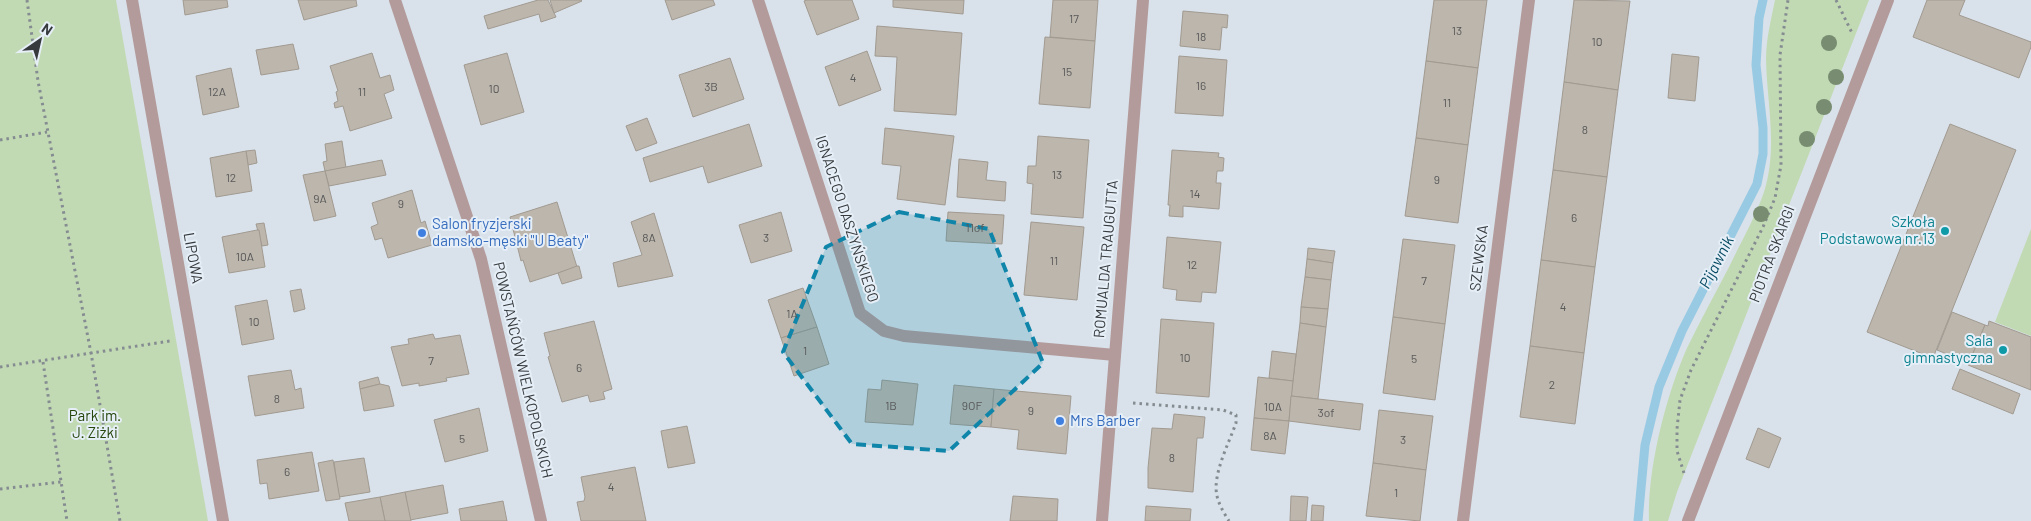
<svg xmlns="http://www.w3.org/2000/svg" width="2031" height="521" font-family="Barlow,sans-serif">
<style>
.green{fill:#c2dab4}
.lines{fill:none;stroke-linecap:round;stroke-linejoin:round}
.stream{stroke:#99cae4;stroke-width:9}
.building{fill:#bdb6ad;stroke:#a19a91}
.path{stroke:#858c91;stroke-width:3;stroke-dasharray:2.5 4;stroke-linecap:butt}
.minor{stroke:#b39b9c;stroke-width:12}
.tree{fill:#778c70}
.marked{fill:#1085aa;fill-opacity:0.2;stroke:#1085aa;stroke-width:4;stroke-dasharray:10 6;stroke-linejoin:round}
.culture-dot{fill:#0f9aa8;stroke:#e6eff7;stroke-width:2}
.shop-dot{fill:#3f7fe0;stroke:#e6eff7;stroke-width:2}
.labels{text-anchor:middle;stroke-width:4;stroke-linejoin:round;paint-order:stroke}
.number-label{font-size:12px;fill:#585959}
.street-label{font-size:15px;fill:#363a3d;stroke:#e6eff7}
.culture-label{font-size:15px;fill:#0d838f;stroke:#e6eff7;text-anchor:end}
.shop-label{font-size:15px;fill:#366cbe;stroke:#e6eff7;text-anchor:start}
.park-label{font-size:15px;fill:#26460c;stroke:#e6eff7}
.water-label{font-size:16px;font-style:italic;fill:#074a63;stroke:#e6eff7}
</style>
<rect width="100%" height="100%" fill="#d9e2ea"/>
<g class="green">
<polygon points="0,0 116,0 208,521 0,521"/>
<path d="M 1775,0 L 1869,0 L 1677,492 L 1668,521 L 1649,521 C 1647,470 1666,395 1687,348 C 1700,321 1715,294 1729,267 C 1741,242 1755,218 1764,192 C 1778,148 1767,104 1766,60 C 1766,39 1771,20 1775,0 Z"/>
<polygon points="2031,229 2031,336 1995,322"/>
</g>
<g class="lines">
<polyline class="stream" points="1638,521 1645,445 1659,387 1682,331 1757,184 1763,154 1763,128 1756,65 1759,18 1763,0"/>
</g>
<g class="building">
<polygon points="183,0 227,0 228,7 185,15"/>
<polygon points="298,0 356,0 357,6 304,20"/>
<polygon points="538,0 548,0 556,17 541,22 539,14 488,29 484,16"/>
<polygon points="550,0 581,0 582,1 554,13"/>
<polygon points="665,0 713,0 715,5 672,20"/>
<polygon points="807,0 852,0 859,19 817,35 804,1"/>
<polygon points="893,0 964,0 963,14 893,7"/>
<polygon points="1053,0 1098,0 1095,41 1050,37"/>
<polygon points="1434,0 1487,0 1478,68 1426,61"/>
<polygon points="1574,0 1630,1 1618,90 1564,82"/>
<polygon points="1927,0 1965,0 1959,15 2031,42 2031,47 2019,78 1913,37"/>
<polygon points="1183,11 1228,15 1227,28 1222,27 1220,50 1180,46"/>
<polygon points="877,26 962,33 956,115 894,111 897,57 875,56"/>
<polygon points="1045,37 1095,41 1090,108 1039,104"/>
<polygon points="293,44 299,69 261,75 256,50"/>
<polygon points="867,51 881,90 839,106 825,67"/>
<polygon points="372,53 380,78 390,75 394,90 384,94 392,118 350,131 343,106 335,108 334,103 338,101 336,92 338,91 330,66"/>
<polygon points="507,53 524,112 481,125 464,65"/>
<polygon points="1672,54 1699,57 1695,101 1668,98"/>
<polygon points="1179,56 1227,60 1223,116 1175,113"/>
<polygon points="730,58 744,99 693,117 679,75"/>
<polygon points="1426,61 1478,68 1468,145 1416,138"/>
<polygon points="231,68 239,107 203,115 196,76"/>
<polygon points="1564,82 1618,90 1607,177 1553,170"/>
<polygon points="647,118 657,143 636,151 626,126"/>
<polygon points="749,124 762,166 708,183 703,166 650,182 643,158"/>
<polygon points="1950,124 2016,150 1933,358 1867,332"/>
<polygon points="885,128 954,136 945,205 897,199 901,166 882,164"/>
<polygon points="1038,136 1089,140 1083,218 1031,214 1033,184 1027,183 1028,166 1036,166"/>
<polygon points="1416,138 1468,145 1458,223 1405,216"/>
<polygon points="342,141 346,168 325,171 323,162 327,161 325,144"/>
<polygon points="255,150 257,163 248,165 246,151"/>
<polygon points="1172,150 1219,153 1218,157 1224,158 1223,171 1217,171 1216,183 1221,183 1219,209 1183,206 1183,217 1169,216 1170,205 1168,205"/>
<polygon points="246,151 252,191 216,197 210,158"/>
<polygon points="959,159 988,162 986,180 1006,182 1005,201 957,197"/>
<polygon points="382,160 386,175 329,186 325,171"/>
<polygon points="1553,170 1607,177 1595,267 1541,260"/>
<polygon points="325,171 336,216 314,221 303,175"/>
<polygon points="412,190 421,223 425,221 432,245 388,258 382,238 375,240 371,227 378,224 372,203"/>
<polygon points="557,202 577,267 530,282 523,260 521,261 510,217"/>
<polygon points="781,212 792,251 751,263 739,225"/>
<polygon points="948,212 1004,215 1002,244 946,241"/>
<polygon points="654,213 673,276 618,287 613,263 642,255 631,222"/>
<polygon points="1031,222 1084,227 1077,300 1024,295"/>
<polygon points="264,223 268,245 262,246 256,224"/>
<polygon points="257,230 259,230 265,267 229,273 222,237"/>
<polygon points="1167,237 1221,242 1216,293 1202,292 1201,302 1176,300 1177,290 1163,288"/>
<polygon points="1403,239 1455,245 1445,324 1393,317"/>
<polygon points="1308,248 1335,251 1333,263 1307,259"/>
<polygon points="1307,259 1333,263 1331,280 1305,277"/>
<polygon points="1541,260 1595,267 1584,353 1530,346"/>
<polygon points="577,266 579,266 582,278 562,284 558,273"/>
<polygon points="1305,277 1331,280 1328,309 1301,307"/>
<polygon points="803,288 817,327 781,338 768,300"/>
<polygon points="301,289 305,309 294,312 290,291"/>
<polygon points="267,300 274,339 242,345 235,306"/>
<polygon points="1301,307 1328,309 1326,327 1300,323"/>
<polygon points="1952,312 1985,325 1969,363 1937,350"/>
<polygon points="1393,317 1445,324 1435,400 1383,393"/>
<polygon points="1161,319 1214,323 1209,397 1156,393"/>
<polygon points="594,321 612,389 603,392 605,399 590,402 588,395 562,402 548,357 550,356 544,333"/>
<polygon points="1989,321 2031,337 2031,390 1968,365 1985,325 1988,326"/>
<polygon points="1300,323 1326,327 1318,399 1291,396"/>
<polygon points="817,327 829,364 794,376 781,338"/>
<polygon points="433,334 435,339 460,335 469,374 446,378 447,381 419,386 419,383 402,386 391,347 409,344 408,339"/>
<polygon points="1530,346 1584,353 1575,424 1520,417"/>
<polygon points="1272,351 1296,354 1293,381 1269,378"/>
<polygon points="1960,369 2020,394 2013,414 1952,389"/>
<polygon points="291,370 295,390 301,388 304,408 255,416 248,376"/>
<polygon points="378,377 380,384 360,389 359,382"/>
<polygon points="1258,377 1293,381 1289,421 1254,418"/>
<polygon points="882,380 918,384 913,425 865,422 868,389 881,390"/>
<polygon points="380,384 389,386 394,406 364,411 360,389"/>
<polygon points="954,385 994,389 991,427 950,424"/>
<polygon points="994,389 1071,396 1066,454 1017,449 1019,430 991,427"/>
<polygon points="1291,396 1363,404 1360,430 1289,421"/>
<polygon points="479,408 488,451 445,462 434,420"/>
<polygon points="1379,410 1433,416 1426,470 1373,463"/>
<polygon points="1174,414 1205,417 1203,438 1197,438 1193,492 1148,488 1148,468 1152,428 1172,429"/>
<polygon points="1254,418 1289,421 1285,454 1251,450"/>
<polygon points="687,426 695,463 668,468 661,431"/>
<polygon points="1758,428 1781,438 1769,468 1746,459"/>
<polygon points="312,452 319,491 269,499 267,483 260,484 257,460"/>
<polygon points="364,458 370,492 339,497 334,462"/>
<polygon points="333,460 340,499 326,501 318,463"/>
<polygon points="1373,463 1426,470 1420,521 1366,516"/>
<polygon points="635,467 646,521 581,521 577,502 584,501 585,497 581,477"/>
<polygon points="443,485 448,513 410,520 405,492"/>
<polygon points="405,492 411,521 385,521 380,497"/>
<polygon points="1013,496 1058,499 1057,521 1010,521"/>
<polygon points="1291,496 1308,497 1306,521 1290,521"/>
<polygon points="380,497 385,521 349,521 345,503"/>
<polygon points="503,501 507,521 461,521 459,509"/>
<polygon points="1312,505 1324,506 1323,521 1311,521"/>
<polygon points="1146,506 1191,509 1190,521 1145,521"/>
</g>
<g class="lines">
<g class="path">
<polyline points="27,0 38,81 91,353 120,521"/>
<polyline points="1836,0 1853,35"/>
<polyline points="0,140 47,132"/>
<polyline points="43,362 67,521"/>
<polyline points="0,367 170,341"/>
<path d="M 1133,403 L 1223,410 L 1236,415 L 1236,423 C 1229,443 1212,475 1217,496 C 1219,505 1224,513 1229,521"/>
<polyline points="1684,473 1677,451 1677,429 1680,400 1691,370 1763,227 1775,198 1781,165 1780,55 1788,0"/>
<polyline points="0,489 61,482"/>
</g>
<g class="minor">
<polyline points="132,0 223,521"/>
<polyline points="395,0 481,259 541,521"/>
<polyline points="758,0 860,313 884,331 904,336 1115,355"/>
<polyline points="1102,521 1143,0"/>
<polyline points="1463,521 1529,0"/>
<polyline points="1688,521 1888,0"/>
</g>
</g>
<g class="tree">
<circle cx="1829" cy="43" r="8"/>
<circle cx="1836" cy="77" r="8"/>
<circle cx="1824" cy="107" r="8"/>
<circle cx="1807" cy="139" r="8"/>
<circle cx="1761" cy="214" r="8"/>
</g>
<path class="marked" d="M 899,212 L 989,229 L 1043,363 L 949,451 L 852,444 L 783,352 L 826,247 Z"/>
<g class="culture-dot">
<circle cx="1945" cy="231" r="5"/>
<circle cx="2003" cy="350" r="5"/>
</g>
<g class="shop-dot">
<circle cx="422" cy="233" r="5"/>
<circle cx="1060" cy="421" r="5"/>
</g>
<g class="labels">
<g class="number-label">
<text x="1074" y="23">17</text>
<text x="1457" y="35">13</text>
<text x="1201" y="41">18</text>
<text x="1597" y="46">10</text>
<text x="1067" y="76">15</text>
<text x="853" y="82">4</text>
<text x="1201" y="90">16</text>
<text x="711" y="91">3B</text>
<text x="494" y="93">10</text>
<text x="217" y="96">12A</text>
<text x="362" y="96">11</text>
<text x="1447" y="107">11</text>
<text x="1585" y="134">8</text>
<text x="1057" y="179">13</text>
<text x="231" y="182">12</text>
<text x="1437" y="184">9</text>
<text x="1195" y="198">14</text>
<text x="320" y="203">9A</text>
<text x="401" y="208">9</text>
<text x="1574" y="222">6</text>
<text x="975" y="232">11of</text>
<text x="649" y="242">8A</text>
<text x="766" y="242">3</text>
<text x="245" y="261">10A</text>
<text x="1054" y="265">11</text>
<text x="1192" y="269">12</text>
<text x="1424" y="285">7</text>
<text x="1563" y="311">4</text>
<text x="792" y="318">1A</text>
<text x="254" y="326">10</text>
<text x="805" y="355">1</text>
<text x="1185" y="362">10</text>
<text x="1414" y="363">5</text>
<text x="431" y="365">7</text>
<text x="579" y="372">6</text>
<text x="1552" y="389">2</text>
<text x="277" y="403">8</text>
<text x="891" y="410">1B</text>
<text x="972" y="410">9OF</text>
<text x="1273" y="411">10A</text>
<text x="1031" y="415">9</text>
<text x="1326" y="417">3of</text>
<text x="1270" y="440">8A</text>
<text x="462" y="443">5</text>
<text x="1403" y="444">3</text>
<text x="1172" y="462">8</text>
<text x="287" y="476">6</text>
<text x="611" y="491">4</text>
<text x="1396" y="497">1</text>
</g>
<g class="street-label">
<text transform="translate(847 219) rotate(72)" y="5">IGNACEGO DASZYŃSKIEGO</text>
<text transform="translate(1772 254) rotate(-69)" y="5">PIOTRA SKARGI</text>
<text transform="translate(193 258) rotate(80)" y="5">LIPOWA</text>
<text transform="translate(1479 258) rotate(-83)" y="5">SZEWSKA</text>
<text transform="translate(1106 259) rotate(-85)" y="5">ROMUALDA TRAUGUTTA</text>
<text transform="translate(523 370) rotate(77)" y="5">POWSTAŃCÓW WIELKOPOLSKICH</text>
</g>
<g class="culture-label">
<text x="1935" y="227">Szkoła<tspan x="1935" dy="17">Podstawowa nr.13</tspan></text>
<text x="1993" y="346">Sala<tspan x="1993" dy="17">gimnastyczna</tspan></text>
</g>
<g class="shop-label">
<text x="432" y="229">Salon fryzjerski<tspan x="432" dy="17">damsko-męski "U Beaty"</tspan></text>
<text x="1070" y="426">Mrs Barber</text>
</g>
<g class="park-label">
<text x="95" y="421">Park im.<tspan x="95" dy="17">J. Ziżki</tspan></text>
</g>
<g class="water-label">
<text transform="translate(1716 262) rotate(-63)" y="6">Pijawnik</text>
</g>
</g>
<g transform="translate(40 40) rotate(34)" stroke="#e6eff7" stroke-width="4" paint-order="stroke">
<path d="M0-4L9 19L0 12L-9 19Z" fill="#363a3d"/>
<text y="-8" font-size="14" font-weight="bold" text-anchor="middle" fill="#363a3d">N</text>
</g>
</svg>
